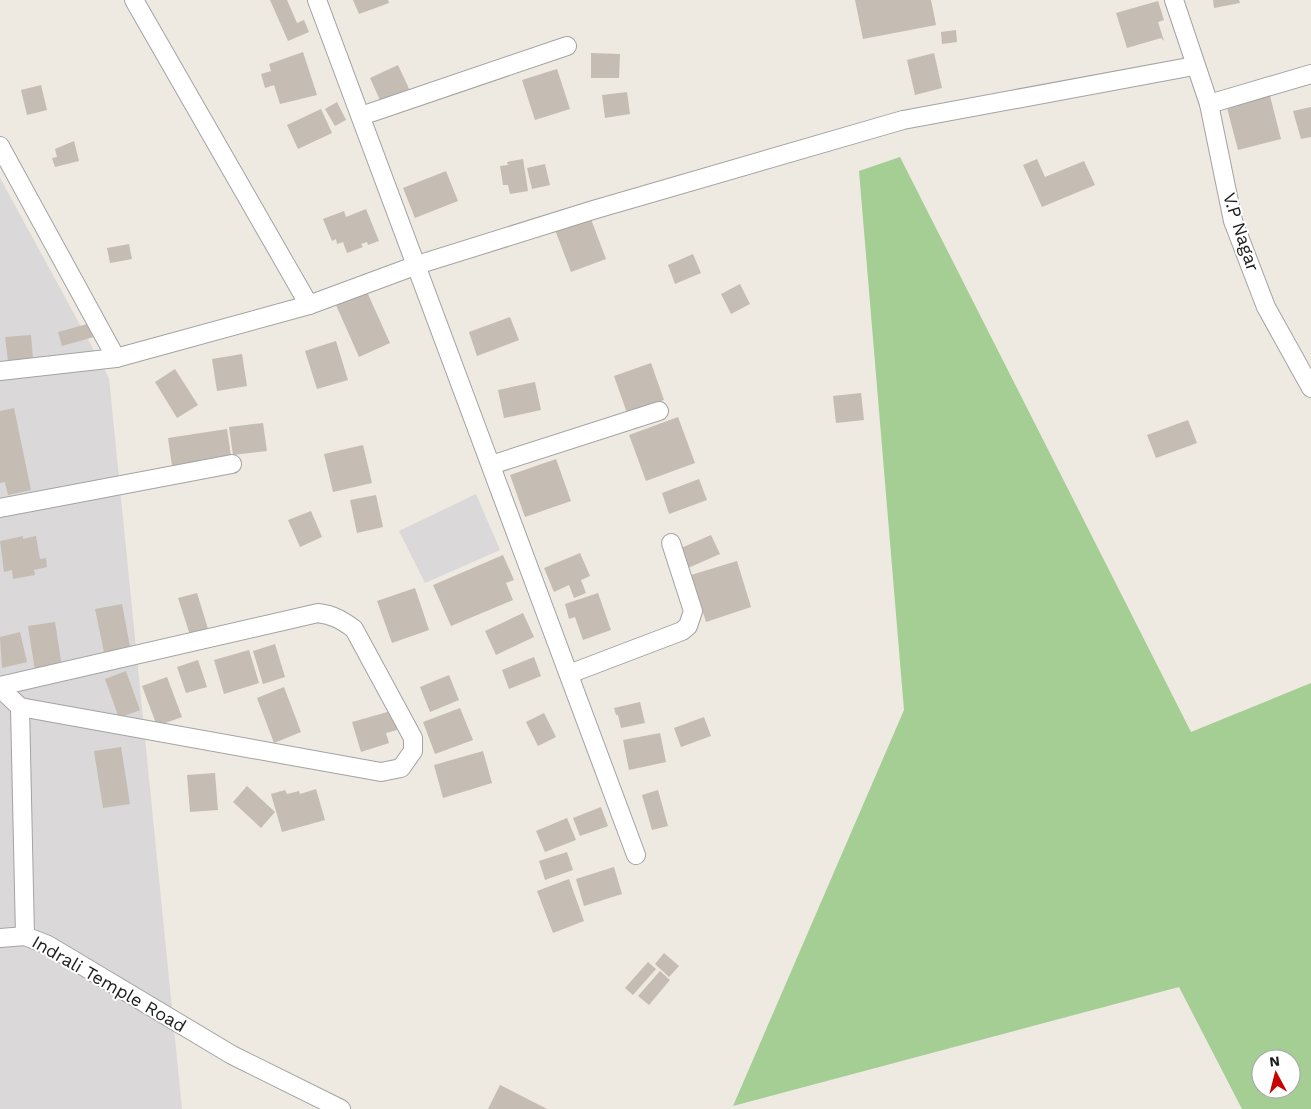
<svg xmlns="http://www.w3.org/2000/svg" width="1311" height="1109" font-family="'Work Sans',sans-serif">
<style>
.residential{fill:#dad8d8}
.forest{fill:#a4ce94;fill-rule:evenodd}
.building{fill:#c5bcb4}
.lines{fill:none;stroke-linecap:round;stroke-linejoin:round}
.minor-casing{stroke:#a3a3a3;stroke-width:20}
.minor{stroke:#fff;stroke-width:18}
.labels{text-anchor:middle;stroke-width:4;stroke-linejoin:round;paint-order:stroke}
.street-label{font-size:18px;fill:#1c1c1c;stroke:#fff}
</style>
<rect width="100%" height="100%" fill="#eee9e1"/>
<g class="residential">
<polygon points="0,178 109,378 182,1109 0,1109"/>
<polygon points="476,494 500,550 425,583 399,531"/>
</g>
<path class="forest" d="M 900,157 L 1191,732 L 1311,683 L 1311,1109 L 1242,1109 L 1179,987 L 733,1106 L 904,710 L 859,171 ZM 1261,1059 L 1291,1059 L 1291,1089 L 1261,1089 Z"/>
<g class="building">
<polygon points="270,0 287,0 297,23 304,20 309,32 288,41"/>
<polygon points="353,0 388,0 389,3 359,14"/>
<polygon points="855,0 931,0 936,25 863,39"/>
<polygon points="1213,0 1239,0 1240,3 1214,8"/>
<polygon points="1158,1 1164,20 1158,22 1164,41 1161,38 1127,48 1116,13"/>
<polygon points="956,30 957,42 942,44 941,32"/>
<polygon points="303,52 317,95 280,104 274,85 265,88 261,74 271,71 269,64"/>
<polygon points="591,53 620,54 619,78 591,78"/>
<polygon points="934,53 942,88 915,95 907,60"/>
<polygon points="398,65 411,93 383,107 370,78"/>
<polygon points="557,69 570,109 535,120 522,80"/>
<polygon points="41,85 47,110 27,115 21,90"/>
<polygon points="627,92 630,114 605,118 602,95"/>
<polygon points="1269,92 1281,139 1238,150 1226,104"/>
<polygon points="337,102 346,120 335,126 325,109"/>
<polygon points="1311,107 1311,137 1301,139 1293,111"/>
<polygon points="321,109 332,133 298,149 287,125"/>
<polygon points="74,141 79,161 55,167 52,158 57,157 55,149"/>
<polygon points="523,159 528,191 510,194 508,185 503,185 500,166 508,165 507,162"/>
<polygon points="1037,159 1045,177 1084,161 1095,185 1042,207 1023,165"/>
<polygon points="545,164 550,185 532,189 527,168"/>
<polygon points="446,171 458,201 415,218 403,188"/>
<polygon points="366,209 379,241 368,245 367,242 361,244 363,247 347,253 343,242 337,244 336,239 332,241 323,219 344,211 346,217"/>
<polygon points="589,214 606,259 571,272 554,227"/>
<polygon points="129,244 132,259 110,263 107,248"/>
<polygon points="693,254 701,273 675,284 668,265"/>
<polygon points="740,284 750,304 731,314 721,294"/>
<polygon points="367,292 390,343 359,357 336,305"/>
<polygon points="510,317 519,340 477,356 469,332"/>
<polygon points="91,323 94,337 62,346 58,332"/>
<polygon points="31,335 33,359 8,361 5,337"/>
<polygon points="336,341 348,380 317,389 305,351"/>
<polygon points="242,354 247,386 217,391 212,359"/>
<polygon points="651,363 664,400 627,413 614,376"/>
<polygon points="175,369 198,405 177,418 155,382"/>
<polygon points="535,382 541,410 504,418 498,390"/>
<polygon points="861,393 864,420 836,423 833,396"/>
<polygon points="14,408 31,490 8,495 5,482 0,483 0,411"/>
<polygon points="678,417 695,463 646,481 629,435"/>
<polygon points="1188,420 1197,443 1156,458 1147,435"/>
<polygon points="263,423 267,451 233,455 229,427"/>
<polygon points="227,429 231,456 172,466 168,438"/>
<polygon points="363,445 372,483 333,492 324,454"/>
<polygon points="556,459 571,501 525,517 510,475"/>
<polygon points="699,479 707,500 669,514 662,493"/>
<polygon points="376,495 383,527 357,533 350,500"/>
<polygon points="311,511 322,537 300,547 288,520"/>
<polygon points="711,535 720,554 688,568 679,549"/>
<polygon points="23,536 23,539 36,536 40,559 46,558 47,567 34,570 35,575 13,579 12,570 4,572 0,541"/>
<polygon points="580,553 590,576 581,580 586,593 574,598 569,585 554,592 544,568"/>
<polygon points="503,555 514,580 506,583 513,600 451,626 433,585"/>
<polygon points="737,561 751,607 706,622 691,575"/>
<polygon points="415,588 429,630 392,643 377,601"/>
<polygon points="197,593 209,632 191,638 178,598"/>
<polygon points="598,593 611,630 583,640 575,617 569,619 565,604"/>
<polygon points="122,604 131,652 105,657 95,609"/>
<polygon points="523,613 534,637 496,655 485,631"/>
<polygon points="55,622 62,667 35,671 28,626"/>
<polygon points="20,632 27,662 2,668 0,637"/>
<polygon points="275,644 285,677 263,684 253,651"/>
<polygon points="249,650 259,683 224,694 214,660"/>
<polygon points="534,657 541,676 509,689 502,670"/>
<polygon points="198,660 207,687 186,693 177,667"/>
<polygon points="126,671 140,710 119,718 105,679"/>
<polygon points="449,675 459,700 430,712 420,687"/>
<polygon points="167,677 182,717 157,726 142,686"/>
<polygon points="284,687 301,732 274,743 257,698"/>
<polygon points="640,702 645,723 621,728 618,715 616,715 614,708"/>
<polygon points="460,708 473,740 435,754 423,722"/>
<polygon points="391,711 397,730 386,733 389,743 361,752 352,722"/>
<polygon points="544,713 556,737 538,746 526,722"/>
<polygon points="704,717 711,736 681,747 674,728"/>
<polygon points="660,733 666,762 629,770 623,740"/>
<polygon points="121,747 130,804 103,808 94,751"/>
<polygon points="483,751 492,783 443,798 434,765"/>
<polygon points="215,773 218,810 190,812 187,775"/>
<polygon points="247,786 275,812 261,828 233,802"/>
<polygon points="316,789 325,820 282,832 271,794 285,790 287,794 299,791 300,794"/>
<polygon points="658,790 668,826 652,830 642,795"/>
<polygon points="601,807 608,826 580,836 573,818"/>
<polygon points="567,818 576,840 545,852 536,831"/>
<polygon points="567,852 573,870 545,880 539,861"/>
<polygon points="614,867 622,894 584,906 576,879"/>
<polygon points="569,879 584,921 553,933 537,891"/>
<polygon points="664,953 679,966 669,977 655,964"/>
<polygon points="648,962 656,969 633,995 625,988"/>
<polygon points="660,971 670,980 649,1005 638,996"/>
<polygon points="500,1085 547,1109 488,1109"/>
</g>
<g class="lines">
<g class="minor-casing">
<g id="minor">
<polyline points="134,0 309,305"/>
<polyline points="317,0 636,855"/>
<polyline points="1174,0 1209,104 1233,221 1266,307 1311,388"/>
<polyline points="1209,104 1311,74"/>
<polyline points="361,116 567,46"/>
<polyline points="0,146 116,358"/>
<polyline points="0,371 116,358 309,305 417,265 593,210 903,120 1194,66"/>
<polyline points="491,465 659,411"/>
<polyline points="0,508 232,464"/>
<polyline points="569,674 682,631 688,626 693,611 671,543"/>
<path d="M 0,686 L 318,613 C 333,615 342,620 354,629 L 413,738 L 413,751 L 401,768 L 381,772 L 20,707"/>
<polyline points="0,688 20,707 25,936"/>
<polyline points="0,938 25,936 48,945 232,1055 341,1109"/>
</g>
</g>
<use href="#minor" class="minor"/>
</g>
<g class="labels">
<g class="street-label">
<text transform="translate(1241 232) rotate(72)" y="6">V.P Nagar</text>
<text transform="translate(109 984) rotate(30)" y="6">Indrali Temple Road</text>
</g>
</g>
<g transform="translate(1276 1074) rotate(353)"><circle r="24" fill="#ffffff" stroke="#a4a4a4"/>
<path d="M0-4L9 19L0 12L-9 19Z" fill="#c70200"/>
<text y="-8" font-size="14" font-weight="bold" text-anchor="middle" fill="#1c1c1c">N</text>
</g>
</svg>
